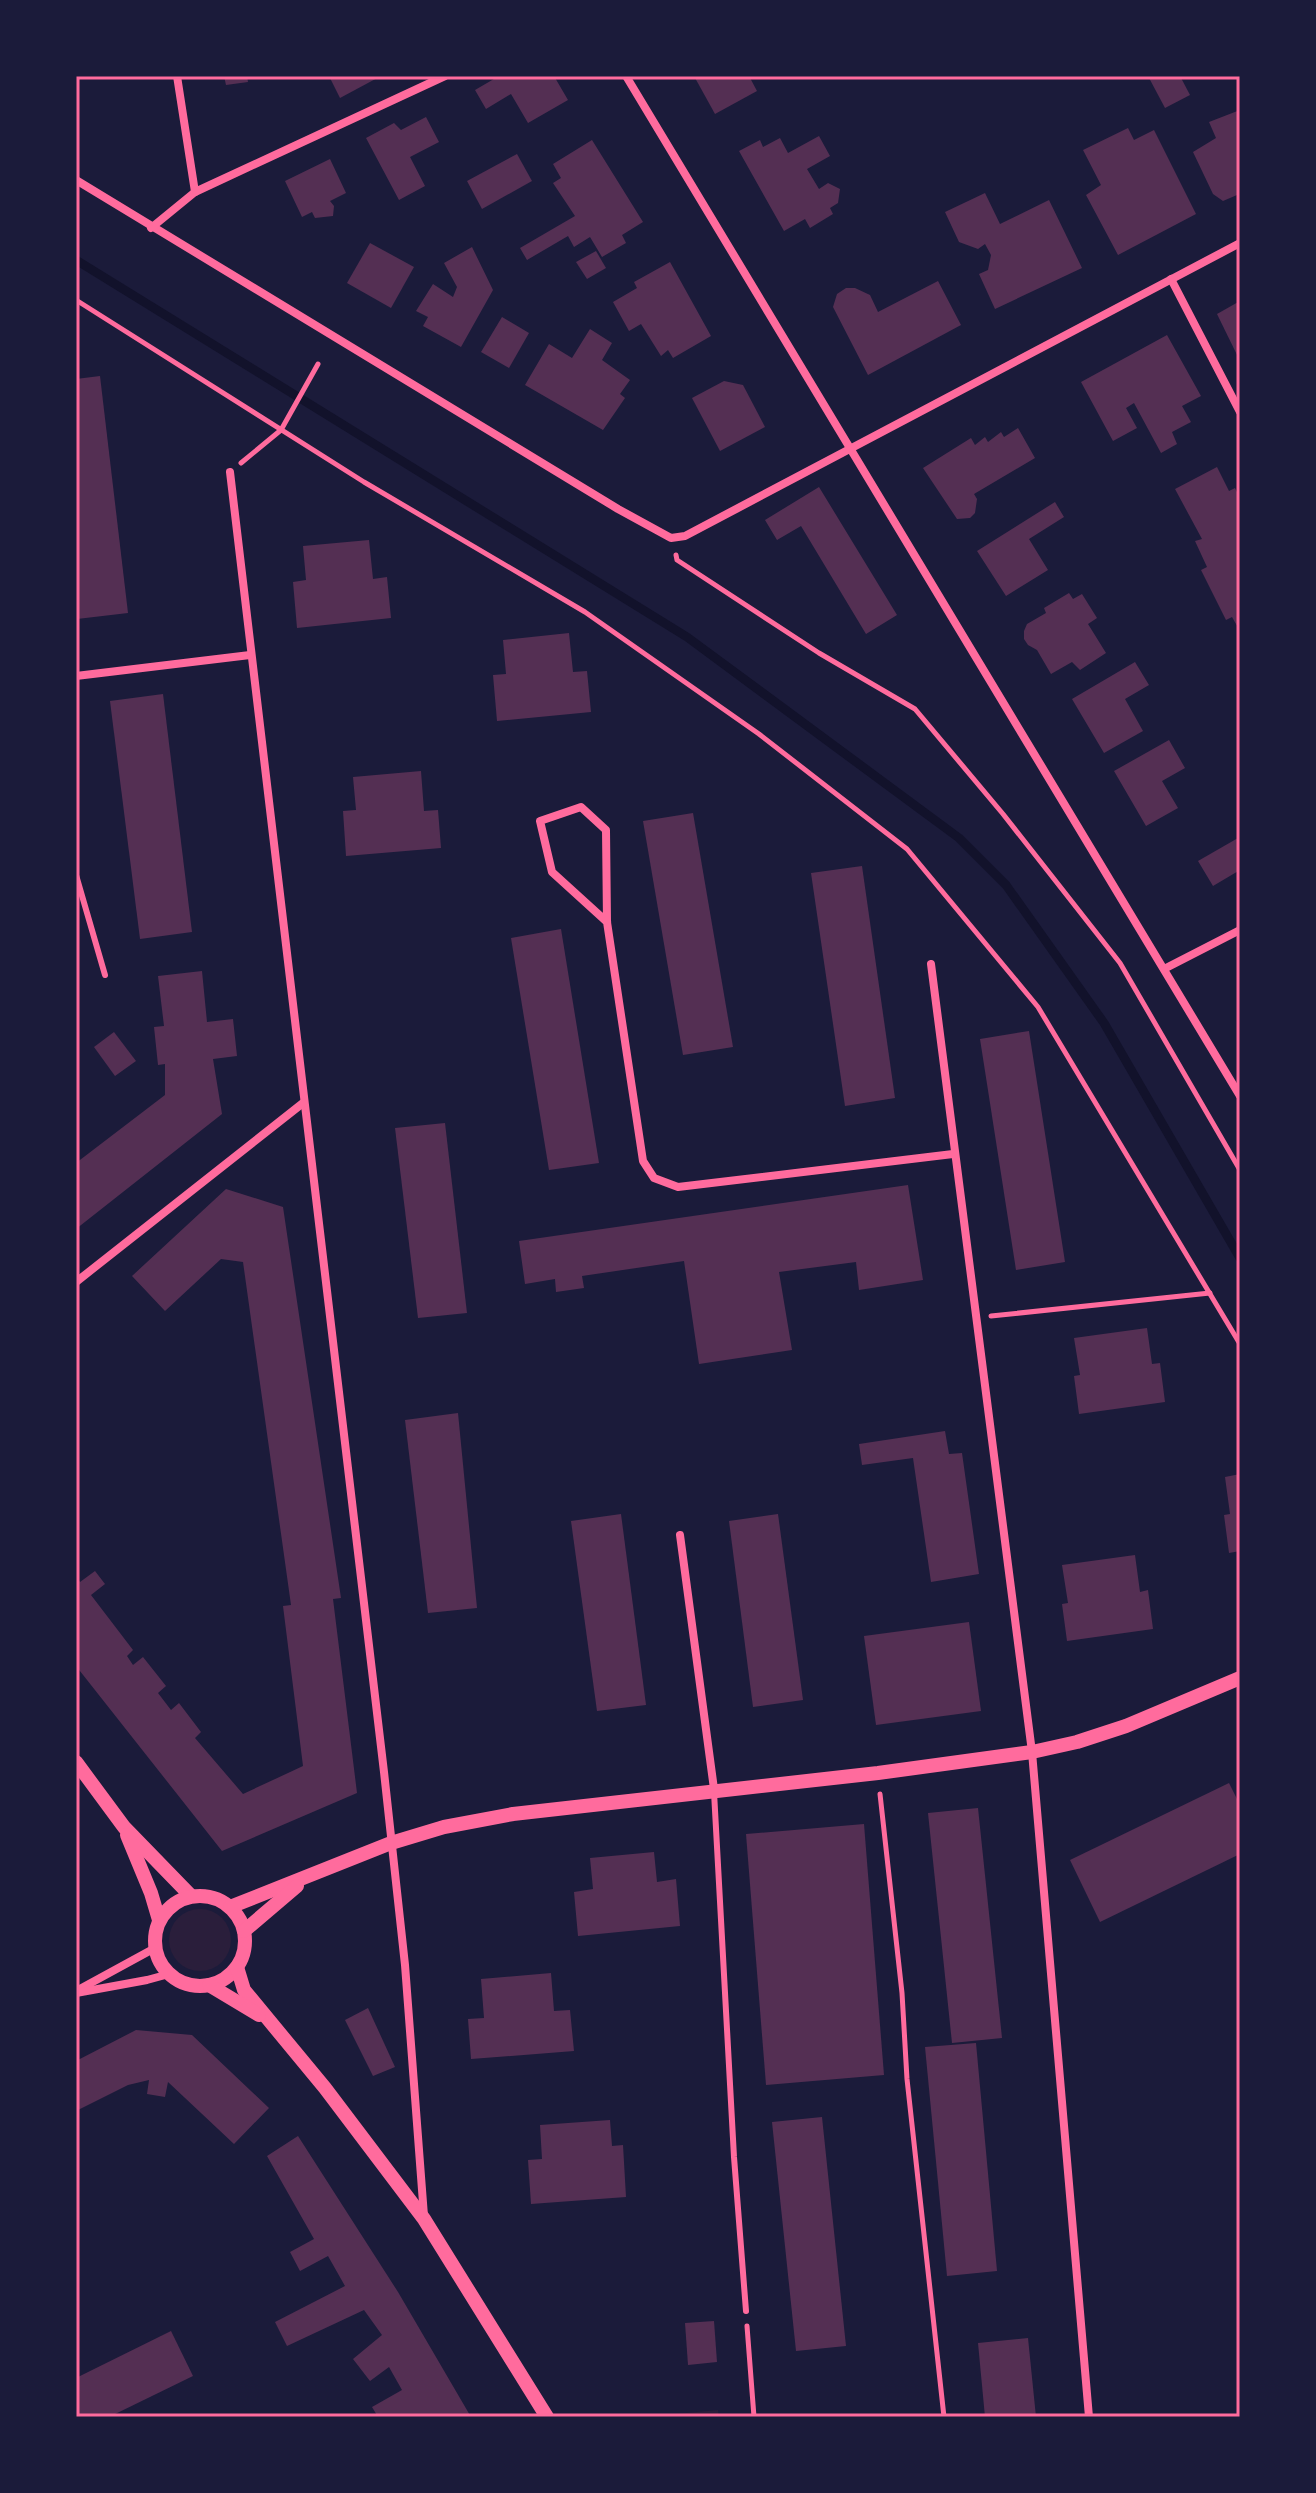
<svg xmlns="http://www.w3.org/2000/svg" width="1316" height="2493" font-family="Cabin,sans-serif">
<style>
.green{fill:#2a1e3b}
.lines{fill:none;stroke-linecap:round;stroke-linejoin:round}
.stream{stroke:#12122b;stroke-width:9}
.building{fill:#542f53}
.path{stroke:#ff6b9d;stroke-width:5}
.service{stroke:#ff6b9d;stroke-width:6}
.minor{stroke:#ff6b9d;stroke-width:8}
.tertiary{stroke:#ff6b9d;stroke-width:14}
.neatline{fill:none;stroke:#ff6b9d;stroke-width:3}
</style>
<rect width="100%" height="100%" fill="#1b1b3a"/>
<g class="green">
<circle cx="200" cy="1940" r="31"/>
<polygon points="718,2410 719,2417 643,2417"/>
</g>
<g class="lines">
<polyline class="stream" points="76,260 687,637 959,838 1006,885 1104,1023 1240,1258"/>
</g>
<g class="building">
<polygon points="224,76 247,76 248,82 226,85"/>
<polygon points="329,76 381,76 340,98"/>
<polygon points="499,76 554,76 568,100 528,123 511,94 486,109 475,90"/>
<polygon points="694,76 749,76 757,91 715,114"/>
<polygon points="1148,76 1180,76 1190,95 1165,108"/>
<polygon points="1240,110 1240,182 1237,183 1237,195 1223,201 1213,194 1193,152 1216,138 1209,122"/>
<polygon points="426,117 439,142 410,157 425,186 399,200 366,138 394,123 401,130"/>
<polygon points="1128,128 1134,140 1154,130 1196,214 1118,255 1086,195 1101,185 1083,150"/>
<polygon points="819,136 830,156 807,169 819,189 828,183 840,189 838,203 830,208 833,214 810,228 805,219 784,231 739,151 760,140 763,147 780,138 788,153"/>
<polygon points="592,140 643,222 622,235 626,243 602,257 590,237 574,247 568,236 527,260 520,248 575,216 553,183 561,178 553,164"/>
<polygon points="517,154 532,181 482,209 467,181"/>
<polygon points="330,159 346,193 330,201 334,206 333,216 315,218 312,212 302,217 285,181"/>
<polygon points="985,193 1000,224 1049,200 1082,268 995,309 979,274 988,270 991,255 985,244 978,249 959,242 945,212"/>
<polygon points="370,243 414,267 391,308 347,283"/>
<polygon points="472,247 493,290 461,347 423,326 428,317 416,311 433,284 453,297 457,287 444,263"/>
<polygon points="596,251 606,268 587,279 576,262"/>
<polygon points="670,262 711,336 673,358 668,350 661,356 641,324 629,331 613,302 637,288 634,282"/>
<polygon points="938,281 961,325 868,375 833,307 837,294 846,288 855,288 870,295 878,312"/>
<polygon points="1240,301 1240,361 1217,314"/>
<polygon points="502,317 529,333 509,368 481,352"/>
<polygon points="590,329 612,343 602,360 630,380 620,394 625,398 603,430 525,385 549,344 572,358"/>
<polygon points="1167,335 1201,396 1182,406 1191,422 1172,432 1177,444 1161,453 1134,403 1126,408 1137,428 1113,441 1081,382"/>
<polygon points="100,376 128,613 77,619 76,379"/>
<polygon points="724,381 743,385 765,427 720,451 692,398"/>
<polygon points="1018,428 1035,458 974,494 977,499 975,513 970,518 957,519 923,468 971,438 975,445 985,437 988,442 1001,432 1004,437"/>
<polygon points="1217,467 1229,491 1235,488 1240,498 1240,631 1232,617 1226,620 1201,570 1207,567 1195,541 1202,539 1175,489"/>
<polygon points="819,487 897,615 866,634 801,526 777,540 765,520"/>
<polygon points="1055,502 1064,517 1029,539 1048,570 1006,596 977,551"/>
<polygon points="369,540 373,579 387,577 391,618 297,628 293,582 306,580 303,546"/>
<polygon points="1069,593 1073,599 1082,594 1097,618 1088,624 1106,653 1080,670 1072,662 1051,674 1037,650 1028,645 1024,639 1024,631 1027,624 1046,613 1044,608"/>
<polygon points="569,633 573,672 587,671 591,712 497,721 493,675 506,674 503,640"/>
<polygon points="1135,662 1149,685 1125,699 1143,731 1104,753 1072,699"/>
<polygon points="163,694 192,932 140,939 110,701"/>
<polygon points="1169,740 1185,768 1162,781 1178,808 1146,826 1114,771"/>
<polygon points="421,771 424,811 438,810 441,848 346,856 343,811 356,810 353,777"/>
<polygon points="693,813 733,1047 683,1055 643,821"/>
<polygon points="1238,838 1240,842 1240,870 1213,886 1198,861"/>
<polygon points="862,866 895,1098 845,1106 811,873"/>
<polygon points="561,929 599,1163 549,1170 511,938"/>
<polygon points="202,971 207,1022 233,1019 237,1056 213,1059 222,1114 76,1229 76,1163 165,1095 165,1064 158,1065 154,1027 164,1026 158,976"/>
<polygon points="1029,1031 1065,1262 1016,1270 980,1039"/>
<polygon points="114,1032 136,1061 115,1076 94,1047"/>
<polygon points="445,1123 467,1313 418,1318 395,1128"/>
<polygon points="908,1185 923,1280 859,1290 856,1262 779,1272 792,1350 699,1364 684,1261 582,1276 584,1288 556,1292 555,1279 525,1284 519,1241"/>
<polygon points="226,1189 283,1207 341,1598 333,1599 357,1793 222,1851 76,1666 76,1576 80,1582 95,1571 105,1584 91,1595 133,1650 127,1656 133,1665 143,1657 166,1686 158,1693 171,1710 179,1703 201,1732 195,1738 243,1794 303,1766 283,1606 291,1605 243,1262 221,1259 165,1311 132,1276"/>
<polygon points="1147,1328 1152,1364 1160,1363 1165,1402 1079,1414 1074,1376 1080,1375 1074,1338"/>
<polygon points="458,1413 477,1608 428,1613 405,1420"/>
<polygon points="945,1431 949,1454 962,1453 979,1574 931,1582 913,1458 862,1465 859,1444"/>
<polygon points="1240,1474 1240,1551 1229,1553 1224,1515 1230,1514 1225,1477"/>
<polygon points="621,1514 646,1705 597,1711 571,1521"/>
<polygon points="778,1514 803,1700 753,1707 729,1521"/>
<polygon points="1135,1555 1140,1592 1148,1590 1153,1629 1067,1641 1062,1604 1068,1603 1062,1565"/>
<polygon points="969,1622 981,1711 876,1725 864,1636"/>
<polygon points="1229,1783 1240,1805 1240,1854 1100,1922 1070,1860"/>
<polygon points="978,1808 1002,2038 952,2043 928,1813"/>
<polygon points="864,1824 884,2075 766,2085 746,1834"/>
<polygon points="654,1852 657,1882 676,1879 680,1926 578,1936 574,1892 593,1889 590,1858"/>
<polygon points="551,1973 554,2011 570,2010 574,2051 471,2059 468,2019 484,2018 481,1979"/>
<polygon points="368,2008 395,2067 373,2076 345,2020"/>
<polygon points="136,2030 192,2035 269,2108 234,2144 168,2082 165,2097 147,2094 149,2080 128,2085 76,2111 76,2061"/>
<polygon points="976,2043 997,2271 947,2276 925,2047"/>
<polygon points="822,2117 846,2346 796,2351 772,2122"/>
<polygon points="610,2120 612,2146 623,2145 626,2197 531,2204 528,2160 542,2159 540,2125"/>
<polygon points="298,2136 398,2292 471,2417 378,2417 372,2407 402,2390 389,2367 370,2381 353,2359 382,2335 364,2310 287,2346 275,2322 345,2286 328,2256 300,2271 290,2252 314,2239 267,2156"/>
<polygon points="714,2321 717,2362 688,2365 685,2323"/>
<polygon points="171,2331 193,2376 109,2417 76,2417 76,2378"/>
<polygon points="1028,2338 1036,2417 985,2417 978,2343"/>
</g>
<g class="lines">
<g class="path">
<polyline points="76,300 364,482 585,612 759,734 907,849 1038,1007 1240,1344"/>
<polyline points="241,463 281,430 318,364"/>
<polyline points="676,555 677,560 819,653 915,709 1003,814 1120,963 1240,1170"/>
<polyline points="991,1316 1210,1293"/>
<polyline points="880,1794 902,1993 907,2079 944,2417"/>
<polyline points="747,2326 754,2417"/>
</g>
<g class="service">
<polyline points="76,875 105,975"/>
<polyline points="714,1792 734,2157 746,2311"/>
</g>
<g class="minor">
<polyline points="177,76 195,192"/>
<polyline points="626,76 1240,1096"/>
<polyline points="76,180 618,509 671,538 685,536 1240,243"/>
<polyline points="151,228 195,192 445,76"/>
<polyline points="1171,279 1240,412"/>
<polyline points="230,472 384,1772 405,1965 424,2216"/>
<polyline points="76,676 250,655"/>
<polyline points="607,922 552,872 540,821 581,807 606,830 607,922 643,1161 654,1178 678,1187 953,1154"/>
<polyline points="931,964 1032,1752 1089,2417"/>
<polyline points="1164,969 1240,930"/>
<polyline points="76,1282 303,1103"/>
<polyline points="680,1535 714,1789"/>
<polyline points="78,1990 155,1948"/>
<polyline points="76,1993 147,1980 169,1974"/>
</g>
<g class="tertiary">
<polyline points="76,1762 124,1827 191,1896"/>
<polyline points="127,1835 151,1893 159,1920"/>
<circle cx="200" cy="1941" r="45"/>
<polyline points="230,1907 391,1843 444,1827 513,1814 878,1773 1032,1752 1077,1742 1126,1726 1240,1678"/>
<polyline points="244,1931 297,1886"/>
<polyline points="237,1967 244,1990 325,2088 424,2219 547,2417"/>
<polyline points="209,1985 259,2015"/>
</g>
</g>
<rect width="1316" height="2493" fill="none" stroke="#1b1b3a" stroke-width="156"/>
<rect x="78" y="78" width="1160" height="2337" class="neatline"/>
</svg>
